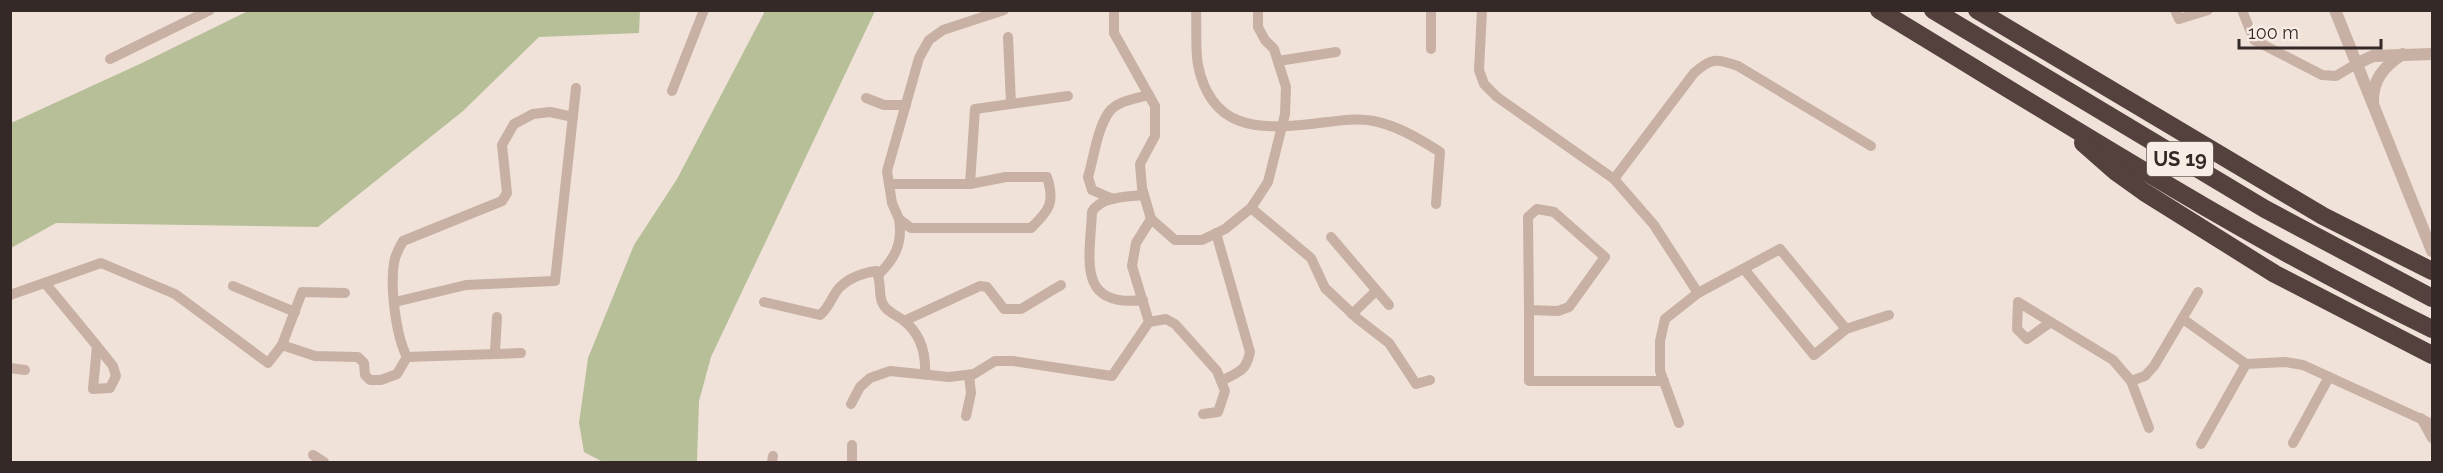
<svg xmlns="http://www.w3.org/2000/svg" width="2443" height="473" font-family="Raleway,sans-serif">
<style>
.green{fill:#b7bf99}
.lines{fill:none;stroke-linecap:round;stroke-linejoin:round}
.minor{stroke:#c8b0a5;stroke-width:10}
.tertiary{stroke:#c8b0a5;stroke-width:12}
.motorway{stroke:#54413d;stroke-width:18}
.labels{text-anchor:middle;stroke-width:6;stroke-linejoin:round;paint-order:stroke}
.shield{fill:#f8ede4;stroke:#6f645f;stroke-width:1.5}
.shield-label{font-size:20px;font-weight:bold;fill:#342926}
</style>
<rect width="100%" height="100%" fill="#f0e2d8"/>
<g class="green">
<polygon points="248,11 640,10 640,11 639,33 539,37 463,111 318,227 56,223 11,248 11,123 142,63"/>
<polygon points="765,11 875,11 711,357 699,401 697,462 603,462 584,452 579,423 588,358 634,245 677,179"/>
</g>
<g class="lines">
<g class="minor">
<path d="M 1004,10 L 943,30 L 929,40 L 919,58 L 887,171 L 892,203 L 899,219 L 911,228 L 1031,228 C 1050,210 1055,202 1047,177 L 1006,177 L 970,184 L 975,109 L 1068,96"/>
<path d="M 1196,10 C 1197,28 1195,48 1198,65 C 1211,129 1257,130 1311,124 C 1331,122 1354,117 1374,121 C 1398,126 1420,139 1440,152 L 1436,204"/>
<polyline points="1431,10 1431,49"/>
<polyline points="1482,10 1479,70 1484,84 1497,97 1614,179 1654,225 1698,293"/>
<polyline points="2175,10 2179,19 2208,10"/>
<polyline points="2242,10 2254,40 2322,75 2336,76 2356,64"/>
<polyline points="1008,37 1011,104"/>
<polyline points="110,59 210,10"/>
<polyline points="1278,61 1336,52"/>
<polyline points="672,91 704,10"/>
<polyline points="866,98 884,105 906,105"/>
<path d="M 1614,179 L 1694,73 C 1711,58 1716,58 1738,66 L 1871,146"/>
<polyline points="889,184 970,184"/>
<path d="M 1113,199 L 1092,190 L 1088,177 C 1094,157 1097,129 1109,112 C 1117,101 1137,98 1149,95"/>
<polyline points="1251,208 1311,258 1325,288 1358,319 1389,343 1416,384 1430,380"/>
<polygon points="1537,209 1554,212 1605,257 1569,307 1558,311 1529,310 1528,217"/>
<polyline points="1151,219 1175,240 1202,240 1225,229 1251,208 1268,182 1285,114 1286,87 1274,49 1265,40 1258,27 1258,10"/>
<path d="M 1216,233 L 1250,352 C 1246,372 1238,372 1221,381"/>
<polyline points="1331,237 1389,305"/>
<polyline points="1744,269 1814,355 1846,329 1889,315"/>
<path d="M 878,275 C 895,259 903,243 899,219"/>
<polyline points="45,283 97,346 93,389 110,388 116,376 113,366 97,346"/>
<polyline points="233,286 295,312"/>
<polyline points="10,295 101,263 175,294 268,363 282,345 315,356 358,357 364,363 365,375 370,380 381,380 397,374 407,357 521,353"/>
<path d="M 1143,300 C 1076,308 1090,258 1092,212 C 1101,196 1127,197 1144,195"/>
<polyline points="395,302 466,285 555,281 576,88"/>
<path d="M 764,302 L 820,315 C 830,307 832,295 840,287 C 850,277 863,273 876,271 C 882,281 878,292 882,302 C 885,311 896,315 903,320 C 920,333 926,353 925,374"/>
<polyline points="1529,310 1529,381 1664,381"/>
<polyline points="1352,314 1376,291"/>
<polyline points="2183,319 2246,364 2285,362 2303,365 2432,424"/>
<polyline points="904,321 980,286 987,287 1004,309 1021,309 1061,285"/>
<polyline points="1149,322 1166,319 1175,324 1217,371 1225,391 1218,412 1203,414"/>
<polyline points="2051,322 2027,339 2017,329 2018,302 2113,360 2131,381 2149,428"/>
<polyline points="282,345 302,292 345,293"/>
<polyline points="495,352 497,317"/>
<path d="M 407,357 C 396,336 390,288 394,263 C 395,255 399,248 403,241 L 502,201 L 507,193 L 502,145 L 514,124 L 533,114 L 550,112 L 573,117"/>
<polyline points="10,368 25,370"/>
<polyline points="2131,381 2145,376 2154,366 2198,292"/>
<polyline points="851,404 860,387 870,378 890,371 949,377 974,374 995,361 1013,361 1112,376 1149,322 1132,266 1136,243 1151,219 1142,188 1140,164 1155,136 1155,106 1114,33 1114,10"/>
<polyline points="966,416 971,393 969,375"/>
<polyline points="2421,418 2432,438"/>
<polyline points="1679,423 1660,371 1660,341 1665,319 1698,293 1780,249 1846,329"/>
<polyline points="2293,443 2329,377"/>
<polyline points="2201,444 2246,364"/>
<polyline points="313,455 324,462"/>
<polyline points="772,462 773,456"/>
<polyline points="852,462 852,445"/>
</g>
<g class="tertiary">
<polyline points="2335,10 2432,251"/>
<polyline points="2356,64 2373,56 2432,54"/>
<path d="M 2373,103 C 2372,80 2384,66 2403,54"/>
</g>
<g class="motorway">
<path d="M 1879,10 C 2061,120 2241,236 2432,329"/>
<polyline points="1933,10 2265,209 2432,298"/>
<polyline points="1977,10 2323,216 2432,271"/>
<polyline points="2083,143 2116,172 2144,192 2275,274 2432,355"/>
</g>
</g>
<g class="labels">
<rect class="shield" x="2147" y="142" width="66" height="34" rx="4.5"/>
<g class="shield-label">
<text x="2180" y="166">US 19</text>
</g>
</g>
<rect width="2443" height="473" fill="none" stroke="#342926" stroke-width="24"/>
<path d="M2239 39v9h142v-9" fill="none" stroke="#342926" stroke-width="3"/>
<text x="2248" y="39" font-size="18" fill="#342926" stroke="#f8ede4" stroke-width="4.5" paint-order="stroke">100 m</text>
</svg>
